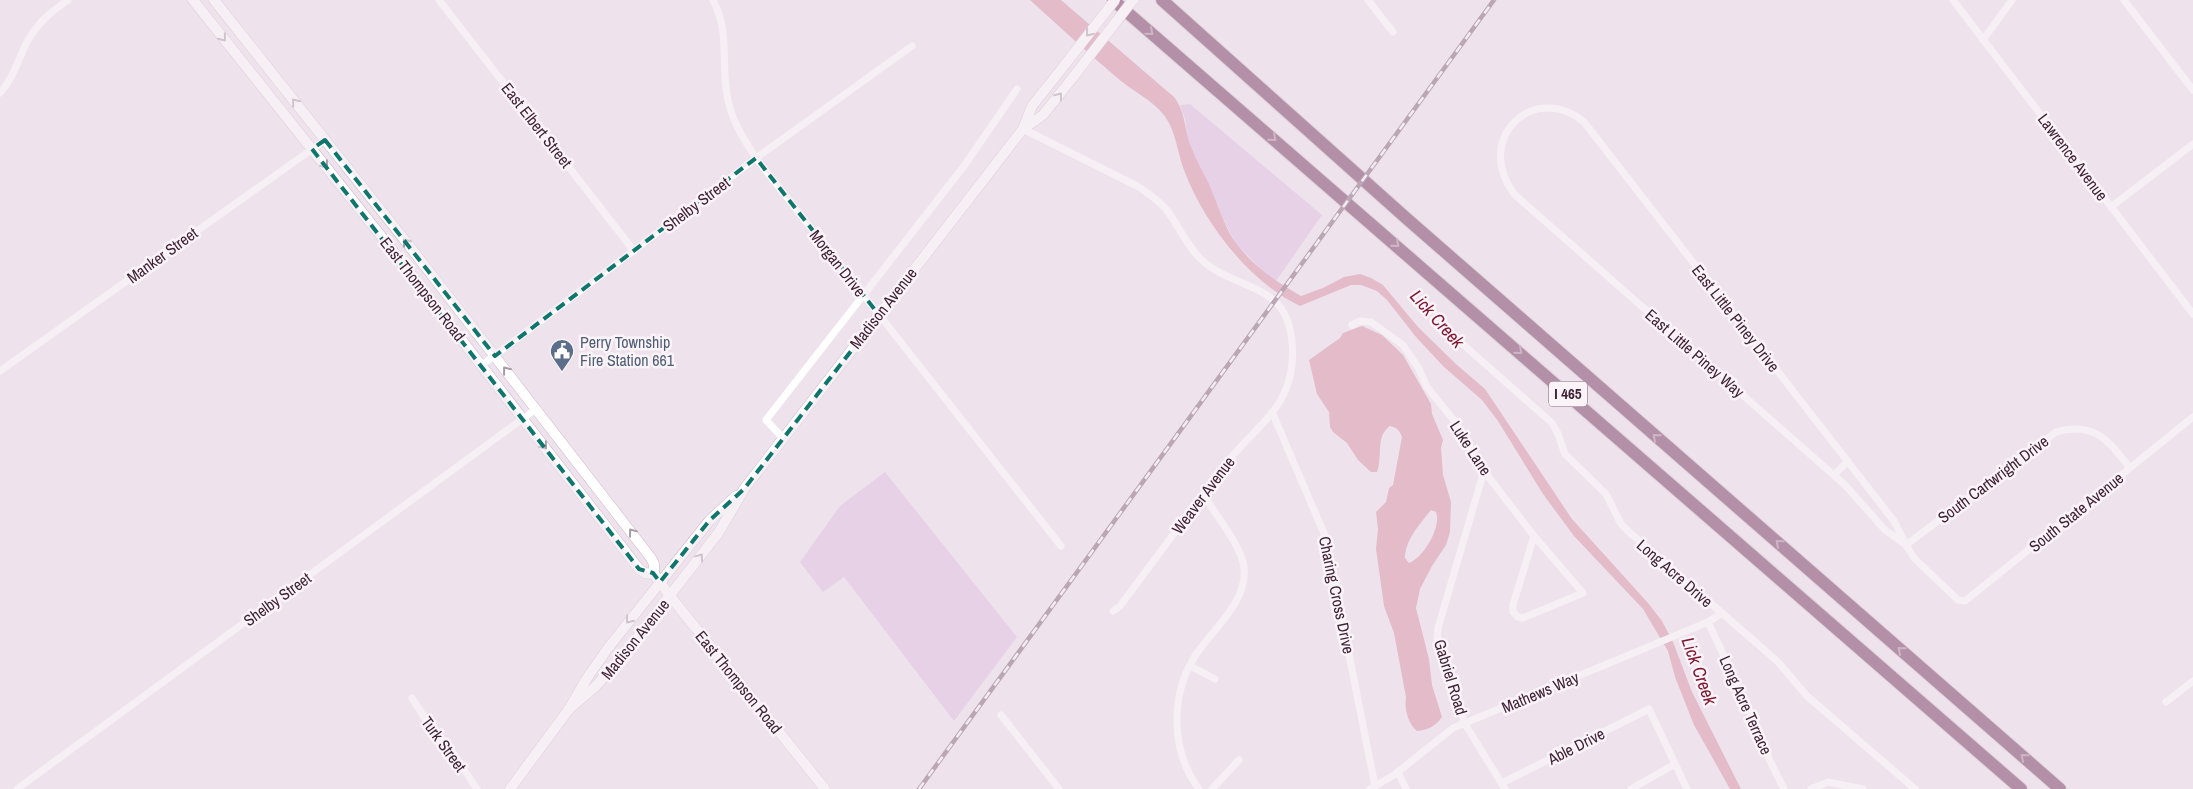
<svg xmlns="http://www.w3.org/2000/svg" width="2193" height="789" font-family="'Archivo Narrow',sans-serif">
<style>
.green{fill:#dbbbe0}
.water{fill:#d5899d;fill-rule:evenodd}
.lines{fill:none;stroke-linecap:round;stroke-linejoin:round}
.secondary-casing{stroke:#ceb6c9;stroke-width:11}
.highway-casing{stroke:#cac1c7;stroke-width:14}
.street{stroke:#fff;stroke-width:7}
.secondary{stroke:#fff;stroke-width:10}
.highway{stroke:#6e2c55;stroke-width:12}
.rail-casing{stroke:#7c5c72;stroke-width:4.5}
.rail{stroke:#faf4f9;stroke-width:2.5;stroke-dasharray:8;stroke-linecap:butt}
.secondary-bridge-casing{stroke:#ceb6c9;stroke-width:11;stroke-linecap:butt}
.secondary-bridge{stroke:#fff;stroke-width:10}
.oneway{stroke:#a67c97}
.oneway2{stroke:#a99ca5}
.marked{fill:none;stroke:#0f766e;stroke-width:4;stroke-dasharray:10 6;stroke-linejoin:round}
.labels{text-anchor:middle;stroke-width:5;stroke-linejoin:round;paint-order:stroke}
.shield{fill:#faf4f9;stroke:#786171;stroke-width:1}
.shield-label{font-size:15px;font-weight:bold;fill:#402237}
.street-label{font-size:16px;fill:#402237;stroke:#faf4f9}
.service-label{font-size:16px;fill:#4e5e75;stroke:#faf4f9;text-anchor:start}
.water-label{font-size:18px;font-style:italic;fill:#801832;stroke:#faf4f9}
</style>
<rect width="100%" height="100%" fill="#eee3ec"/>
<g class="green">
<polygon points="1190,104 1322,215 1276,281 1268,277 1235,242 1214,200 1209,185 1197,165 1187,137 1185,119 1180,105"/>
<polygon points="885,472 1017,637 954,721 844,577 823,592 800,562 840,506"/>
</g>
<g class="water">
<path d="M 1030,0 L 1061,0 L 1174,97 C 1186,112 1184,130 1191,147 C 1196,160 1203,172 1209,184 C 1216,201 1226,230 1236,243 C 1255,268 1274,280 1301,296 L 1323,288 L 1344,277 L 1360,274 L 1371,278 L 1383,285 L 1418,327 L 1457,365 L 1485,389 L 1572,519 L 1648,603 L 1662,621 L 1673,642 L 1692,692 L 1741,789 L 1730,789 L 1694,725 L 1675,677 L 1668,651 L 1643,609 L 1574,536 L 1543,494 L 1498,421 L 1482,400 L 1443,366 L 1416,337 L 1387,300 L 1377,291 L 1361,285 L 1351,285 L 1300,306 C 1250,283 1203,222 1184,170 C 1177,151 1176,130 1163,114 C 1152,100 1134,92 1121,81 C 1090,55 1060,27 1030,0 Z"/>
<path d="M 1362,326 L 1382,335 L 1403,355 L 1431,404 L 1432,414 L 1443,440 L 1441,448 L 1443,475 L 1451,502 L 1450,532 L 1446,545 L 1432,566 L 1420,589 L 1416,608 L 1429,659 L 1432,685 L 1442,717 C 1436,726 1428,730 1417,731 C 1408,724 1404,708 1406,697 L 1394,633 L 1384,606 L 1376,549 L 1378,529 L 1376,512 L 1386,502 L 1389,488 L 1393,485 L 1402,437 C 1399,430 1398,428 1390,426 C 1375,436 1383,457 1377,472 L 1371,472 L 1358,460 L 1347,443 L 1333,432 L 1330,427 L 1329,412 L 1317,394 L 1309,360 L 1340,338 L 1343,333 ZM 1431,510 L 1436,512 C 1442,527 1423,558 1409,563 L 1405,558 C 1405,540 1420,524 1431,510 Z"/>
</g>
<g class="lines">
<g class="secondary-casing">
<g id="secondary">
<polyline points="193,0 385,241 639,569 645,573 654,574"/>
<polyline points="214,0 407,243 651,558 654,564 654,574 670,596 825,789"/>
<polyline points="1023,129 1043,115 1074,76"/>
<polyline points="569,709 595,687 623,656 719,532 744,489 1023,129 1032,106 1063,67"/>
<polyline points="510,789 569,709 587,678 608,648 709,521 736,496"/>
</g>
</g>
<g class="highway-casing">
<g id="highway">
<polyline points="1113,0 2021,789"/>
<polyline points="1162,0 1406,218 2060,789"/>
</g>
</g>
<g class="street">
<polyline points="439,0 634,251"/>
<path d="M 713,0 C 730,33 721,61 727,95 C 731,120 743,138 756,158 L 1061,546"/>
<polyline points="1368,0 1393,32"/>
<polyline points="1953,0 2193,314"/>
<polyline points="2124,0 2193,90"/>
<polyline points="1983,40 2012,0"/>
<path d="M 0,93 C 14,77 18,60 27,42 C 37,23 51,12 68,0"/>
<path d="M 1023,129 L 1139,187 C 1149,194 1158,200 1166,209 C 1179,226 1187,247 1203,261 C 1224,281 1264,285 1281,308 C 1296,329 1295,367 1286,389 C 1275,417 1248,436 1229,460 C 1192,508 1157,557 1120,606 L 1113,611"/>
<polyline points="2111,207 2193,144"/>
<polyline points="1352,325 1360,321 1371,322 1403,345 1419,369 1427,387 1456,423 1484,471 1534,536 1583,593 1523,618 1518,617 1513,612 1513,605 1534,536"/>
<polyline points="1458,340 1552,423 1558,434 1565,454 1606,494 1621,524 1629,532 1753,640 1779,663 1807,696 1915,789"/>
<polyline points="482,365 756,158 912,46"/>
<polyline points="0,371 325,140"/>
<polyline points="1272,412 1326,538 1375,786"/>
<polyline points="783,438 766,420 964,166 1017,89"/>
<path d="M 2130,468 C 2108,440 2094,421 2056,432 L 1906,545 L 1894,521 L 1584,122 C 1534,81 1473,138 1514,194 L 1845,485 L 1885,530 L 1906,545 L 1914,558 L 1958,600 L 1965,601 L 1970,597 L 2193,417"/>
<polyline points="1484,471 1438,628 1437,640 1465,724 1505,789"/>
<polyline points="1834,475 1848,461"/>
<polyline points="1708,622 1756,725 1770,761 1784,789"/>
<polyline points="1190,666 1215,679"/>
<polyline points="412,698 437,737 453,753 477,789"/>
<polyline points="2166,702 2193,681"/>
<polyline points="1001,715 1059,789"/>
<polyline points="1398,772 1406,789"/>
<polyline points="1502,783 1649,709 1687,789"/>
<polyline points="17,789 536,409"/>
<path d="M 1199,789 C 1170,750 1170,693 1197,653 C 1215,627 1248,601 1244,567 C 1241,545 1215,514 1203,494"/>
<polyline points="1212,789 1239,760"/>
<polyline points="1370,789 1394,775 1453,728 1708,622 1722,613"/>
<polyline points="1631,789 1675,764"/>
<polyline points="1811,789 1828,782 1863,789"/>
</g>
<use href="#secondary" class="secondary"/>
<use href="#highway" class="highway"/>
<g class="rail-casing">
<polyline id="rail" points="919,789 1494,0"/>
</g>
<use href="#rail" class="rail"/>
<g class="secondary-bridge-casing">
<g id="secondary-bridge">
<polyline points="1063,67 1115,0"/>
<polyline points="1074,76 1133,0"/>
</g>
</g>
<use href="#secondary-bridge" class="secondary-bridge"/>
</g>
<defs><path id="oneway-chevron" d="M-2-3.5L2.5 0L-2 3.5" fill="none" stroke-width="1.6" stroke-linecap="round" stroke-linejoin="round" transform="scale(1.25)"/></defs>
<g class="oneway">
<use href="#oneway-chevron" transform="translate(1150 32) rotate(41)"/>
<use href="#oneway-chevron" transform="translate(1273 138) rotate(41)"/>
<use href="#oneway-chevron" transform="translate(1396 244) rotate(41)"/>
<use href="#oneway-chevron" transform="translate(1519 351) rotate(41)"/>
<use href="#oneway-chevron" transform="translate(1656 437) rotate(-139)"/>
<use href="#oneway-chevron" transform="translate(1779 543) rotate(-139)"/>
<use href="#oneway-chevron" transform="translate(1901 650) rotate(-139)"/>
<use href="#oneway-chevron" transform="translate(2024 757) rotate(-139)"/>
</g>
<g class="oneway2">
<use href="#oneway-chevron" transform="translate(1089 33) rotate(128)"/>
<use href="#oneway-chevron" transform="translate(223 38) rotate(51)"/>
<use href="#oneway-chevron" transform="translate(1059 96) rotate(-53)"/>
<use href="#oneway-chevron" transform="translate(295 102) rotate(-129)"/>
<use href="#oneway-chevron" transform="translate(325 165) rotate(52)"/>
<use href="#oneway-chevron" transform="translate(406 242) rotate(-128)"/>
<use href="#oneway-chevron" transform="translate(506 370) rotate(-128)"/>
<use href="#oneway-chevron" transform="translate(544 446) rotate(52)"/>
<use href="#oneway-chevron" transform="translate(632 532) rotate(-127)"/>
<use href="#oneway-chevron" transform="translate(700 557) rotate(-53)"/>
<use href="#oneway-chevron" transform="translate(629 620) rotate(128)"/>
</g>
<path d="M0 0H2193V789H0ZM 325,140 L 495,356 L 756,158 L 879,315 L 744,489 L 709,521 L 660,582 L 653,573 L 639,569 L 312,149 Z" fill="#eee3ec" fill-opacity=".55" fill-rule="evenodd"/>
<path class="marked" d="M 325,140 L 495,356 L 756,158 L 879,315 L 744,489 L 709,521 L 660,582 L 653,573 L 639,569 L 312,149 Z"/>
<defs>
<g id="civic-pin" transform="scale(1.25)"><path d="M0 17L-7.5 6A9.5 9.5 0 1 1 7.5 6Z" fill="#5c6f8a" stroke="#faf4f9"/><path d="M-.6-6.5H3V-4.5H.6V-3L4-1V1h2V6H-6V1h2V-1L-.6-3ZM-1.2 2.5V6h2.4V2.5Z" fill="#fff"/></g>
</defs>
<g fill-rule="evenodd">
<use href="#civic-pin" x="562" y="351"/>
</g>
<g class="labels">
<rect class="shield" x="1549" y="381.5" width="38" height="25" rx="4"/>
<g class="shield-label">
<text x="1568" y="399">I 465</text>
</g>
<g class="street-label">
<text transform="translate(537 125) rotate(52)" y="6">East Elbert Street</text>
<text transform="translate(2073 157) rotate(53)" y="6">Lawrence Avenue</text>
<text transform="translate(696 204) rotate(-37)" y="6">Shelby Street</text>
<text transform="translate(162 255) rotate(-36)" y="6">Manker Street</text>
<text transform="translate(838 263) rotate(52)" y="6">Morgan Drive</text>
<text transform="translate(423 289) rotate(52)" y="6">East Thompson Road</text>
<text transform="translate(883 308) rotate(-52)" y="6">Madison Avenue</text>
<text transform="translate(1736 318) rotate(52)" y="6">East Little Piney Drive</text>
<text transform="translate(1695 353) rotate(41)" y="6">East Little Piney Way</text>
<text transform="translate(1471 448) rotate(57)" y="6">Luke Lane</text>
<text transform="translate(1993 479) rotate(-37)" y="6">South Cartwright Drive</text>
<text transform="translate(1203 495) rotate(-53)" y="6">Weaver Avenue</text>
<text transform="translate(2076 512) rotate(-39)" y="6">South State Avenue</text>
<text transform="translate(1675 573) rotate(41)" y="6">Long Acre Drive</text>
<text transform="translate(1337 595) rotate(78)" y="6">Charing Cross Drive</text>
<text transform="translate(277 599) rotate(-36)" y="6">Shelby Street</text>
<text transform="translate(635 639) rotate(-51)" y="6">Madison Avenue</text>
<text transform="translate(1451 677) rotate(73)" y="6">Gabriel Road</text>
<text transform="translate(739 682) rotate(51)" y="6">East Thompson Road</text>
<text transform="translate(1540 692) rotate(-23)" y="6">Mathews Way</text>
<text transform="translate(1746 705) rotate(66)" y="6">Long Acre Terrace</text>
<text transform="translate(444 744) rotate(54)" y="6">Turk Street</text>
<text transform="translate(1576 746) rotate(-27)" y="6">Able Drive</text>
</g>
<g class="service-label">
<text x="580" y="348">Perry Township<tspan x="580" dy="18">Fire Station 661</tspan></text>
</g>
<g class="water-label">
<text transform="translate(1437 319) rotate(48)" y="6">Lick Creek</text>
<text transform="translate(1699 671) rotate(70)" y="6">Lick Creek</text>
</g>
</g>
</svg>
